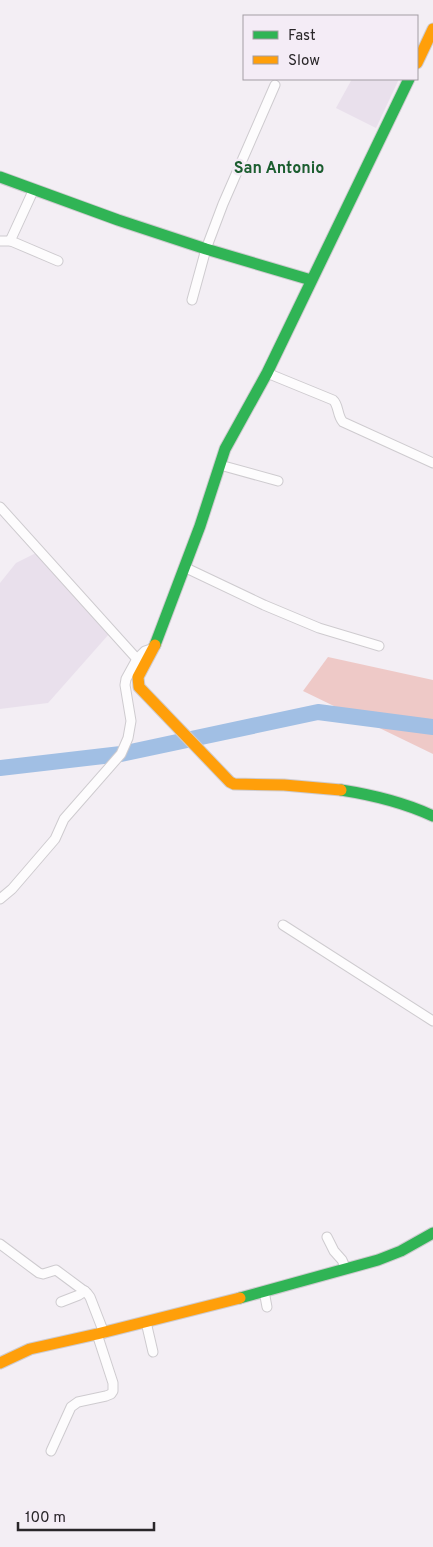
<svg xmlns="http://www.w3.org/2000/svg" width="433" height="1547" font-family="Overpass,sans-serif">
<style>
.built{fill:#e9e0ec}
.green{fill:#eec9c7}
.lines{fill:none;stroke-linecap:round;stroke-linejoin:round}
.river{stroke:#a1bfe4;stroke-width:16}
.street-casing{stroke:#cecbcf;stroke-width:11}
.fast-casing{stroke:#cecbcf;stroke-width:13}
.slow-casing{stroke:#cecbcf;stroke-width:13}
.street{stroke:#fdfcfd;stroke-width:9}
.fast{stroke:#30b455;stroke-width:11}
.slow{stroke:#ff9f0a;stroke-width:11}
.labels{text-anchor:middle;stroke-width:5;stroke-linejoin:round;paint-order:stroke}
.quarter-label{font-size:16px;font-weight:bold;fill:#1c5e30;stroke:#f4ecf6}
</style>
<rect width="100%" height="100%" fill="#f3eef4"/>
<g class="built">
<polygon points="352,79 399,79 376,128 336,108"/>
<polygon points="38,552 109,634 48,703 0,709 0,583 16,563"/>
</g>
<polygon class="green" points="328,657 433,680 433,754 303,691"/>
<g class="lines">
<polyline class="river" points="0,768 121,754 318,712 433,727"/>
<g class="street-casing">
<g id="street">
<polyline points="34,189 11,239 11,241 58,261"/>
<polyline points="0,241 11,241"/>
<polyline points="192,300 206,249 223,204 275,85"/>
<path d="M 267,373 L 333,400 C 339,405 337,416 343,422 L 433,463"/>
<polyline points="220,465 278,481"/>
<polyline points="0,507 137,659"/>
<polyline points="184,567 264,605 319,628 379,646"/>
<polyline points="0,899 12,889 55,839 64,819 121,754 128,738 131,721 125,685 126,679 137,659 145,651 154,648"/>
<polyline points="283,925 433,1021"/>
<polyline points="327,1237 334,1251 342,1260 346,1269"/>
<polyline points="0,1244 39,1273 43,1274 56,1270 87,1293 90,1297 104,1333"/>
<polyline points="264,1291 267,1307"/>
<polyline points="61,1302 79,1295 85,1291"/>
<polyline points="146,1322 153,1352"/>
<polyline points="51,1451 71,1407 78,1402 106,1396 111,1394 113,1391 113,1383 97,1334"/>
</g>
</g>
<g class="fast-casing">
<g id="fast">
<polyline points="0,177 118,220 206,249 311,280"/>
<polyline points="155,645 200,526 225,449 267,373 409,79"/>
<path d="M 341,790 C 373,795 403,802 433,816"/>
<polyline points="240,1298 378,1260 401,1251 433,1233"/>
</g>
</g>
<g class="slow-casing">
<g id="slow">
<polyline points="417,63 433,29"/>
<polyline points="155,645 138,677 139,687 230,782 234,784 284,785 341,790"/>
<polyline points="0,1363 30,1349 97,1334 240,1298"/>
</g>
</g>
<use href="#street" class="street"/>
<use href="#fast" class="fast"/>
<use href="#slow" class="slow"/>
</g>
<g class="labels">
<g class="quarter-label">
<text x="279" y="173">San Antonio</text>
</g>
</g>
<rect x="243" y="15" width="175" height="65" fill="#f4ecf6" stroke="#a39da4"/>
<rect x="253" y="31" width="25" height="8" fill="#30b455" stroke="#a39da4"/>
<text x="288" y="40" font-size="15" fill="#292629">Fast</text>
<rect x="253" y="56" width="25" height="8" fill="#ff9f0a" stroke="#a39da4"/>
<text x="288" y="65" font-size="15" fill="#292629">Slow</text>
<path d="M18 1522v8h136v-8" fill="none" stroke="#292629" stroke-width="2.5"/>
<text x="25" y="1522" font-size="15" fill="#292629" stroke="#f4ecf6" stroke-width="4" paint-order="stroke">100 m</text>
</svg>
